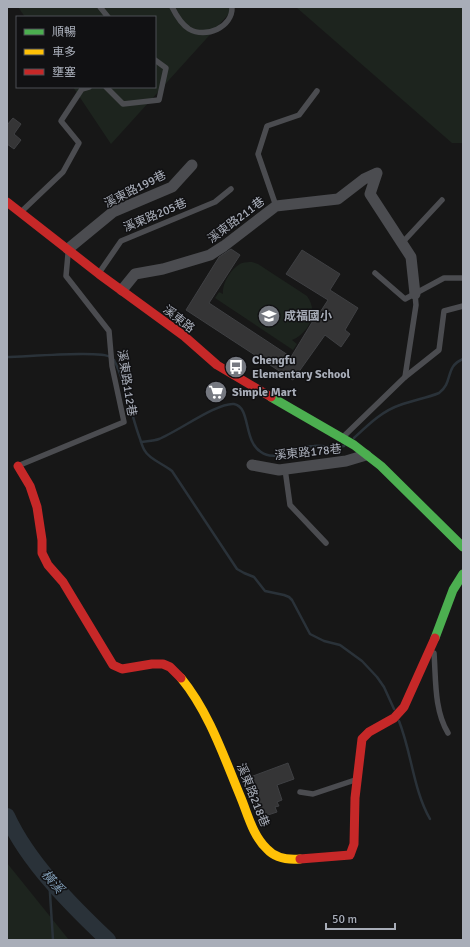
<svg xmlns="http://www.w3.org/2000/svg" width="470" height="947" font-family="Signika,'Noto Sans TC',sans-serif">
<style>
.green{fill:#1d241e}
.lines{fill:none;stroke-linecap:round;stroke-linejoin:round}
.stream{stroke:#2a3239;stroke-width:2.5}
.river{stroke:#2a3239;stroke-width:16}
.building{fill:#353536;stroke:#3f4043}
.lane{stroke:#4b4c50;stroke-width:5.5}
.street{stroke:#4b4c50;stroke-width:11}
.fast{stroke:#4caf50;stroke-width:9}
.slow{stroke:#ffc107;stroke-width:9}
.jam{stroke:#c62828;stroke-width:9}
.labels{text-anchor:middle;stroke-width:3;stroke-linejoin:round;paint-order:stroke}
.street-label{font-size:12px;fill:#a8adb8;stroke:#111113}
.poi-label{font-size:12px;font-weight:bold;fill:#a8adb8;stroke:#111113;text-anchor:start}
.water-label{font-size:13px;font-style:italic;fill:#7f9bb3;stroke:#111113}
</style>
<rect width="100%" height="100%" fill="#171717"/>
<g class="green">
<polygon points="18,7 235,7 111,144 73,87 155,87 155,17 25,17"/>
<polygon points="296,7 463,7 463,143 452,143"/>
<path d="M 252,262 L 258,264 L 307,296 C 319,312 309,333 292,340 L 297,344 L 293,350 L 215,298 L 219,292 L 223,294 C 222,283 232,267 242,263 C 245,262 249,262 252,262 Z"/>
<polygon points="7,863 69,940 7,940"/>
</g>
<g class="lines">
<g class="stream">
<path d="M 7,357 C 23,357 102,350 110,357"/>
<path d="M 114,360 C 126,383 130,411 139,436 C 141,441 142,447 145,451 C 149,459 165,465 172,471 L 237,569 L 244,573 L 254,577 L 265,591 L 284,595 L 289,597 L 292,600 L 310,634 L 324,641 L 340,645 L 362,661 L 377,677 L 384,687 L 394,709"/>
<path d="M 354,438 C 368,425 382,411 400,405 C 413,400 427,398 439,393 C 454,382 444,367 463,359"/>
<path d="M 141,442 C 147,441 154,441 159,439 C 177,432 218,402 234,404 C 251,407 243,441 261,452 C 276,463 297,446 314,446 C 324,445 333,449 344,446"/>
<path d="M 399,721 C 412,754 413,789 430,819"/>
<polyline points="49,878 53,940"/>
</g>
<path class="river" d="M 7,816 C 28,862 71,905 108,940"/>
</g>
<g class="building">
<polygon points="13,118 21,124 14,134 21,140 14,149 7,144 7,125"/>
<polygon points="231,249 240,255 209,303 291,357 314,319 315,320 328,300 286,274 302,250 340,274 330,290 358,308 345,330 350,334 341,347 325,335 293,380 186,310 219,257"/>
<polygon points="288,763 294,779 277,785 282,800 277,802 279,806 275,807 277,812 259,818 245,779"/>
</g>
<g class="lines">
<g class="lane">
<polyline points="100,7 108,17"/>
<path d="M 172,7 C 176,15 181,24 189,29 C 206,39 233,27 232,7"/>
<polyline points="106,87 123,104 159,100 166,68 155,60"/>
<polyline points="276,206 258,154 267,126 299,115 317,91"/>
<polyline points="22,211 63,172 79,143 61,121 82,89 89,87"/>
<polyline points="402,243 442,200"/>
<polyline points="99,273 121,241 215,202 231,189"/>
<polyline points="375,273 405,299 444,278 463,278"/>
<polyline points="405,377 439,350 444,311 463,306"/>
<polyline points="343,437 405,377 416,305 415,294"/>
<polyline points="20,465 124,422 112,366 109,331 66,276 68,254"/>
<polyline points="285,469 290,505 326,543"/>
<path d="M 434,653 C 436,679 434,710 448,733"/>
<polyline points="300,792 313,794 355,780"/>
</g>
<g class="street">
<polyline points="68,249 113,212 172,187 192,165"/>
<polyline points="122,290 135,274 163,269 210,255 224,246 276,206 338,199 364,179 377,173 370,194 411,257 415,294"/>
<polyline points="252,465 279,470 346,461 366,455"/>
</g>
<g class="fast">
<polyline points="271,397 354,445 381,466 463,547"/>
<polyline points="435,638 453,590 463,574"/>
</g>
<path class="slow" d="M 181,678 C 209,712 224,757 241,798 C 248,815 253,836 267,849 C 276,859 288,860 300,859"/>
<g class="jam">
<polyline points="7,202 99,274 184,336 217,365 271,397"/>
<polyline points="18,466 30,486 37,507 42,540 42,553 48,565 63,582 113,665 122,669 152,664 163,664 170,667 181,678"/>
<polyline points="300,859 350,855 354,844 355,798 362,739 369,732 394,718 404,707 435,638"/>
</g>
</g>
<defs>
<g id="school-disc" transform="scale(1.15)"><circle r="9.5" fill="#757880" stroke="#111113"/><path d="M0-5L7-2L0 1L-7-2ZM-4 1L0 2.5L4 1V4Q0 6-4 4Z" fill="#fff"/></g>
<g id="bus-disc" transform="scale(1.15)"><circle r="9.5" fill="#757880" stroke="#111113"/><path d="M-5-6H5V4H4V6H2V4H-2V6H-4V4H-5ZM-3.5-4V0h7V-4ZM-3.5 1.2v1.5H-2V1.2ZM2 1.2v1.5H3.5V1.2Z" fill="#fff"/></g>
<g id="supermarket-disc" transform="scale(1.15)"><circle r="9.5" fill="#757880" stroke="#111113"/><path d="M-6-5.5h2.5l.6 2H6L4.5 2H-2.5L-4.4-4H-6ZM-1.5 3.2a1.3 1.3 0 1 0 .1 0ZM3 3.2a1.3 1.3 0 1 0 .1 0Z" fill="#fff"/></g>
</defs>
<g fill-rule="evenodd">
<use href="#school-disc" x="269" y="316"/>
<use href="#bus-disc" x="236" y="367"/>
<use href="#supermarket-disc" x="216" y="392"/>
</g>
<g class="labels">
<g class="street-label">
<text transform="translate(135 189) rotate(-27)" y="4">溪東路199巷</text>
<text transform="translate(155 215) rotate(-23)" y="4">溪東路205巷</text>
<text transform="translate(236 220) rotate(-37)" y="4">溪東路211巷</text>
<text transform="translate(179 319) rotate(38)" y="4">溪東路</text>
<text transform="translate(127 383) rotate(81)" y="4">溪東路112巷</text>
<text transform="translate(308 452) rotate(-6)" y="4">溪東路178巷</text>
<text transform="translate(253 795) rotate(68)" y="4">溪東路218巷</text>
</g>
<g class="poi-label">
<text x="284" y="320">成福國小</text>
<text x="252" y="364">Chengfu<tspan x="252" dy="14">Elementary School</tspan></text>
<text x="232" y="396">Simple Mart</text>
</g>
<g class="water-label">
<text transform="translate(53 881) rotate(49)" y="5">橫溪</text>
</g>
</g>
<rect width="470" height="947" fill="none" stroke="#a8adb8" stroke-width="16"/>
<rect x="16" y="16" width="140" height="72" fill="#111113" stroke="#4d4f55"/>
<rect x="24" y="29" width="20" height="6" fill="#4caf50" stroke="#4d4f55"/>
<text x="52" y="36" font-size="12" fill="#a8adb8">順暢</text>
<rect x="24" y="49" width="20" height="6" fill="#ffc107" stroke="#4d4f55"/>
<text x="52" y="56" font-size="12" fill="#a8adb8">車多</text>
<rect x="24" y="69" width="20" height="6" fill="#c62828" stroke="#4d4f55"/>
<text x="52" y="76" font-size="12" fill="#a8adb8">壅塞</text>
<path d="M326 923v6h69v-6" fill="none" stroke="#a8adb8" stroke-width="2"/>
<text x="332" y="923" font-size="12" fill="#a8adb8" stroke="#111113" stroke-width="3" paint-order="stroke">50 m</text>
</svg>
